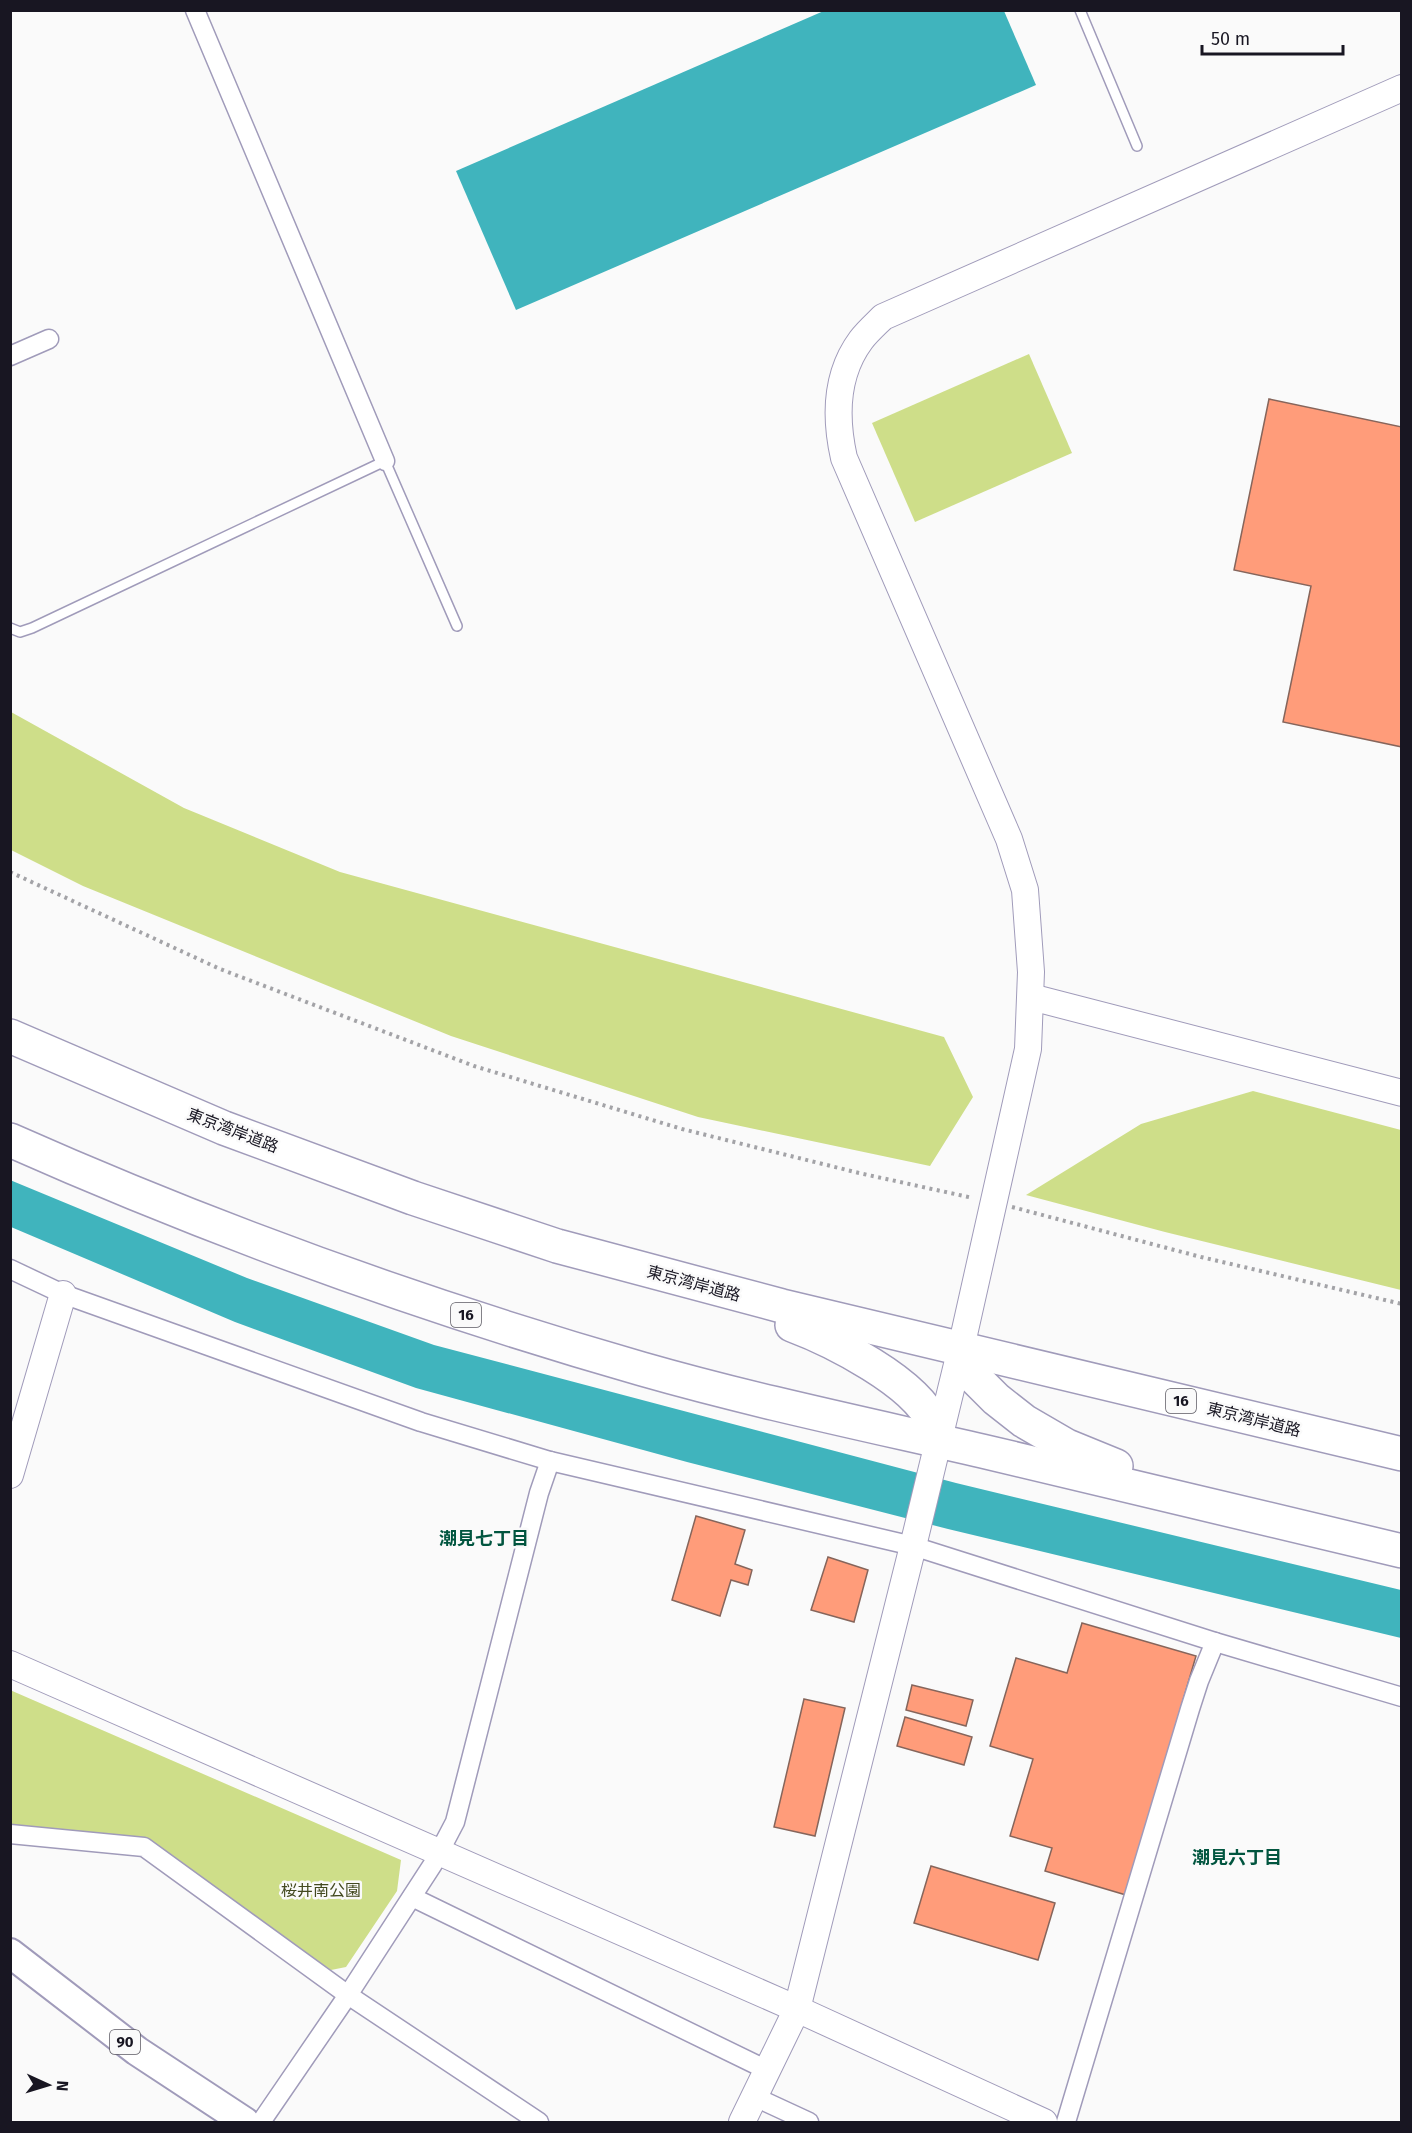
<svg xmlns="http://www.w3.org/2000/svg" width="1412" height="2133" font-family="'Fira Sans','Noto Sans JP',sans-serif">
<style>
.green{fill:#cede89}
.water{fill:#40b4bd}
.building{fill:#ff9c7a;stroke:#86655b;stroke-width:1.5}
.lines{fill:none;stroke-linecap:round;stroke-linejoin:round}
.lane-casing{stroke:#a09bba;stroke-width:12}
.street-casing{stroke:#a09bba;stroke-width:21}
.secondary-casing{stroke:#a09bba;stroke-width:28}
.primary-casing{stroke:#a09bba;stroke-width:32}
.highway-casing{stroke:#a09bba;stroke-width:36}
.path{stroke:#a3a3a7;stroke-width:4;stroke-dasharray:3 4.5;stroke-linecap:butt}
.lane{stroke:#fff;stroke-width:9}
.street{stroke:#fff;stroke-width:18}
.secondary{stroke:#fff;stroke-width:26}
.primary{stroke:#fff;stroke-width:28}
.highway{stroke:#fff;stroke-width:33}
.labels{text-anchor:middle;stroke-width:5;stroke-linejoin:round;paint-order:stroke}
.shield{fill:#fafafa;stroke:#5c5a63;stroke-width:1.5}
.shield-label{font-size:15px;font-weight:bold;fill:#181622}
.street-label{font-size:16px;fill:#181622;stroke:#fafafa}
.park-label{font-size:16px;fill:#434a20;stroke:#fafafa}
.neighbourhood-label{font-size:18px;font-weight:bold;fill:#01553f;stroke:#fafafa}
</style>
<rect width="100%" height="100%" fill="#fafafa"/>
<g class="green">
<polygon points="1029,354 1072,453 915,522 872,423"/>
<polygon points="11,712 184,808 340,872 944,1037 973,1097 930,1166 698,1117 451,1036 83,886 11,850"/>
<polygon points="1253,1091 1401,1130 1401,1290 1165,1232 1026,1195 1141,1124"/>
<polygon points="10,1690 401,1860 397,1891 346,1967 331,1970 145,1843 11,1830"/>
</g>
<g class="water">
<polygon points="826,10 1004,11 1036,85 516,310 456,171"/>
<polygon points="10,1180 247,1278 434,1345 956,1483 1401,1590 1401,1638 948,1529 687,1462 416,1388 235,1322 11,1227"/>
</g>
<g class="building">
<polygon points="1269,399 1402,427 1402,747 1283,722 1311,586 1234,570"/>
<polygon points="696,1516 745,1530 735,1564 752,1570 748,1585 731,1580 720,1616 672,1600"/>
<polygon points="828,1557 868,1570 854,1622 811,1610"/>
<polygon points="1082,1623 1196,1656 1126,1895 1045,1871 1052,1848 1010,1836 1033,1759 990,1746 1016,1658 1067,1673"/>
<polygon points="912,1685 973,1700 966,1726 906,1710"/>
<polygon points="804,1699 845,1708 815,1836 774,1827"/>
<polygon points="905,1717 972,1737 964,1765 897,1746"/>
<polygon points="931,1866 1055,1903 1038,1960 914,1923"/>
</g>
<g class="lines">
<g class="lane-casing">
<g id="lane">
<polyline points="1080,10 1137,146"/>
<polyline points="10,628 20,632 32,628 385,461 457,626"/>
</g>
</g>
<g class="street-casing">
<g id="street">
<polyline points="195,10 385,461"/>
<polyline points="10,356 49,339"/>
<polyline points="10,1269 63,1294 421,1422 550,1461 913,1546 1215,1642 1402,1697"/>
<polyline points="10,1834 144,1847 348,1995 539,2122"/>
<polyline points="412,1897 767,2070"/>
<polyline points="755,2097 809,2122"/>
<polyline points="261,2122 348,1995 433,1864 455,1822 539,1493 550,1461"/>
<polyline points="1066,2122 1190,1709 1199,1681 1215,1642"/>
</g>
</g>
<g class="secondary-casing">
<g id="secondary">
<polyline points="1031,997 1402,1093"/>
<polyline points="10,1475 63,1294"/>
<polyline points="10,1664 797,2009 1044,2122"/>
<path d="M 742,2122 L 797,2009 L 913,1546 L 961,1348 L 1028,1049 L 1031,972 L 1025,890 L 1009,839 L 844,458 C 835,418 835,375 861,340 C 867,332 876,324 883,317 L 1402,88"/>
</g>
</g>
<g class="primary-casing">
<polyline id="primary" points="10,1953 137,2051 245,2122"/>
</g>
<g class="highway-casing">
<g id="highway">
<polyline points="10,1036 224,1128 413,1198 557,1246 782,1306 1402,1454"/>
<path d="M 10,1140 C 215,1231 426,1307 642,1369 C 754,1401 869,1425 982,1451 C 1122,1484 1262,1518 1402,1551"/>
<path d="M 792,1325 C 832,1340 916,1382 933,1423 C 936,1429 937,1435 938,1441"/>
<polyline points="961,1348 969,1372 996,1399 1024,1421 1067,1446 1116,1466"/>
</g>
</g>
<g class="path">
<polyline points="10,872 220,969 474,1066 682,1129 859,1173 973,1198"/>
<polyline points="1012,1207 1201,1257 1402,1304"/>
</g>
<use href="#lane" class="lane"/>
<use href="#street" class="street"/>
<use href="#secondary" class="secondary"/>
<use href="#primary" class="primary"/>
<use href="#highway" class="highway"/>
</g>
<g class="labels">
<g class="shield">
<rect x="451" y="1303" width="30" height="24" rx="4.5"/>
<rect x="1166" y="1389" width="30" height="24" rx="4.5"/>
<rect x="110" y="2030" width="30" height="24" rx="4.5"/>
</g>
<g class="shield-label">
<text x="466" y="1320">16</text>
<text x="1181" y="1406">16</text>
<text x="125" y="2047">90</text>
</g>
<g class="street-label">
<text transform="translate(233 1130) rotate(21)" y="6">東京湾岸道路</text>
<text transform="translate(694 1283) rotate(15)" y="6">東京湾岸道路</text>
<text transform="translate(1254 1419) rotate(14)" y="6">東京湾岸道路</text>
</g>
<g class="park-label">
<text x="321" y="1896">桜井南公園</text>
</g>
<g class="neighbourhood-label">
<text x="484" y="1545">潮見七丁目</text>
<text x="1237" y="1864">潮見六丁目</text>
</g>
</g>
<rect width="1412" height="2133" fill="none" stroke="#181622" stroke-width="24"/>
<g transform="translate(48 2085) rotate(94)" stroke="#fafafa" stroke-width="4.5" paint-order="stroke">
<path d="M0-4.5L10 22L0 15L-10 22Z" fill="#181622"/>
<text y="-9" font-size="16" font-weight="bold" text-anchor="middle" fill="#181622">N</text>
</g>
<path d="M1202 45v9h141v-9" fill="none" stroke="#181622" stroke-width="3"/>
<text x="1211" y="45" font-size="18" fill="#181622" stroke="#fafafa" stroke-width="4.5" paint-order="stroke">50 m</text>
</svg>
